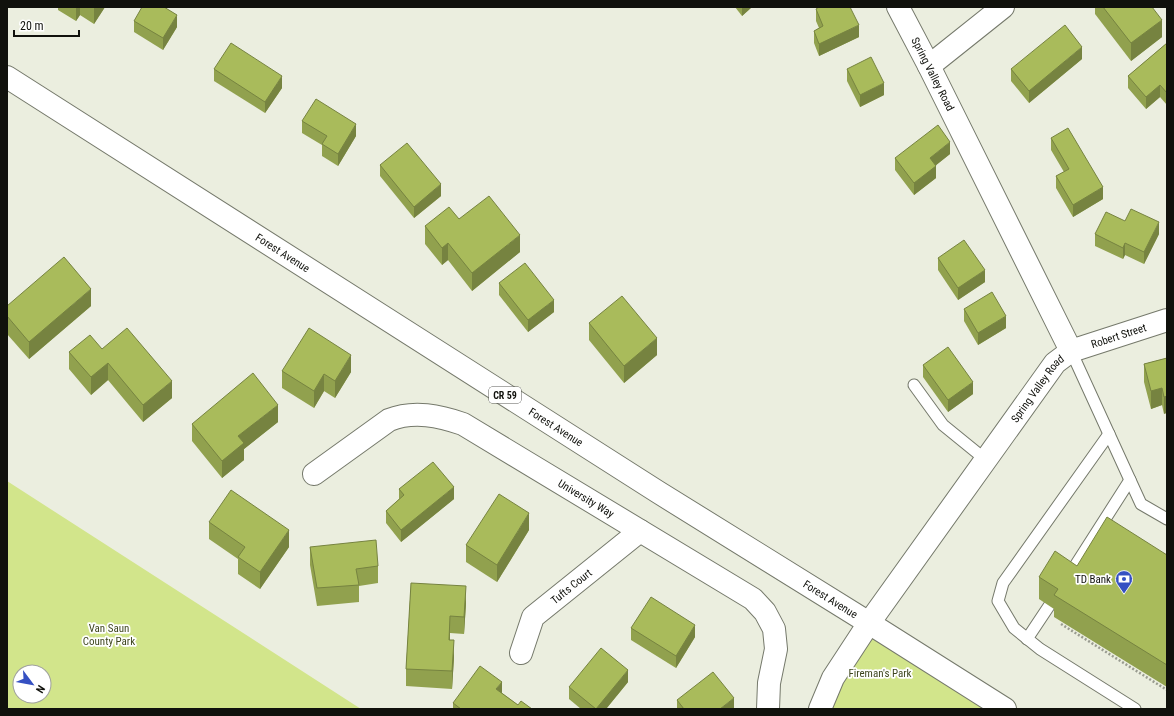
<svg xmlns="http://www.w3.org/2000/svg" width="1174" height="716" font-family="'Roboto Condensed',sans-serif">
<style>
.green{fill:#d2e58b;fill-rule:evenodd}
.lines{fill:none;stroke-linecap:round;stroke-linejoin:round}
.lane-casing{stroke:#75796b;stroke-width:13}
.street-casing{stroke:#75796b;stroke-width:24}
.secondary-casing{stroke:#75796b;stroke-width:24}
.primary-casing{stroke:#75796b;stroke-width:24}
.path{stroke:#999b90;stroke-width:2.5;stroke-dasharray:2 2;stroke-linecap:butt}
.lane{stroke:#fff;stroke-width:11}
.street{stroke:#fff;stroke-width:22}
.secondary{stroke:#fff;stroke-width:22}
.primary{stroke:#fff;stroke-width:22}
.wall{fill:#91a14e}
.shaded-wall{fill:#768340}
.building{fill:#a9bb5b;stroke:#768340}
.labels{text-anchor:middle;stroke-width:3.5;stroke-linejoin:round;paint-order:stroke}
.shield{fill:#fff;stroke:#585855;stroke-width:1}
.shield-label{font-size:10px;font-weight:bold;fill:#10110c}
.street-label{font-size:11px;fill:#10110c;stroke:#fff}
.poi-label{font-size:11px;fill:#10110c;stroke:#fff;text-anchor:end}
.park-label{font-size:11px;fill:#3e461e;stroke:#fff}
</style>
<rect width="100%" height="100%" fill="#ebeedf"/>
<g class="green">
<path d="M 7,481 L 361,709 L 7,709 ZM 20,672 L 44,672 L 44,696 L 20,696 Z"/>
<polygon points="869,623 1005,709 820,709"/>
</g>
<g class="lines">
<g class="lane-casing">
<g id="lane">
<polyline points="1071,351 1141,504 1167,519"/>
<polyline points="914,385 943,425 986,460"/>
<polyline points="1109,434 1003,583 998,601 1014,628 1040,649 1135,709"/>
<polyline points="1068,577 1130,480"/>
<polyline points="1027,639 1049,606"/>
</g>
</g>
<g class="street-casing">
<g id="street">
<polyline points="929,66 1003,7"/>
<path id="s1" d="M 1071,351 L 1167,320"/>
<path id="s2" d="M 314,474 L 389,420 C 414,410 440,416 463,424 L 753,599 L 765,612 L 774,629 L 776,649 L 769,683 L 768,709"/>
<path id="s3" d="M 521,653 L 533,617 L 640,531"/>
</g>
</g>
<g class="secondary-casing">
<g id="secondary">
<path id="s4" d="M 820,709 L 833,678 L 869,623 L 1055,363 L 1071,351 L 929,66 L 898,7"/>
</g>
</g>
<g class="primary-casing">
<g id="primary">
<path id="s5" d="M 7,77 L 658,492 L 869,623 L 1005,709"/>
</g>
</g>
<polyline class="path" points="1061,624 1167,690"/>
<use href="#lane" class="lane"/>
<use href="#street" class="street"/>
<use href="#secondary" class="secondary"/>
<use href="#primary" class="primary"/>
</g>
<g class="wall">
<polygon points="58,7 105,7 94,24 80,15 76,21 58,10"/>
<polygon points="735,7 752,7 742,16"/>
<polygon points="1095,7 1152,7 1162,37 1131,61 1095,14"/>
<polygon points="816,9 859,37 819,56 814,43 814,31 819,28 816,21"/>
<polygon points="134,21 177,27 163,50 134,32"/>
<polygon points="1167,43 1167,105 1160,97 1146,109 1128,88 1128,76"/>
<polygon points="1082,59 1029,103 1011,81 1011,69"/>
<polygon points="214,69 282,88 265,113 214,81"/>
<polygon points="847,69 884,95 860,107 847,81"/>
<polygon points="302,121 356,136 338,166 322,156 322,145 302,133"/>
<polygon points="1051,138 1103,199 1073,217 1056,188 1056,176 1064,172 1051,150"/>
<polygon points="950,154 936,165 936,178 914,195 895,170 895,158"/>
<polygon points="380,165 441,196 414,218 380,176"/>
<polygon points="459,219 520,252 472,291 448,260 442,265 425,244 425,226"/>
<polygon points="1125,221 1159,234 1144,264 1125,255 1123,259 1095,246 1095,234"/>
<polygon points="938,258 985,282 958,300 938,270"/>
<polygon points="499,283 554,312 528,332 499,295"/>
<polygon points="7,306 91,306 29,359 7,334"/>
<polygon points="964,309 1006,328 978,345 964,321"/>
<polygon points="589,323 657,355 624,383 589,340"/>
<polygon points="102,349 172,398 143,422 108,380 91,395 69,369 69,352"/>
<polygon points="1167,358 1164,414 1162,405 1151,409 1144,382 1144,364"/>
<polygon points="923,365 973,394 948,412 923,377"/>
<polygon points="282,371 351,372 335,398 324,391 314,408 282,388"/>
<polygon points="278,422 244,449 244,460 222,478 192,441 192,424"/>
<polygon points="399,489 454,499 401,542 386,523 386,511 399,499"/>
<polygon points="209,522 289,547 260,589 238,574 238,559 209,539"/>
<polygon points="529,530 497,582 466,562 466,545"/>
<polygon points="310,547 378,566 378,583 359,586 359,602 317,606 310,565"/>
<polygon points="1167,555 1167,687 1054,617 1054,609 1039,599 1039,577 1077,566"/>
<polygon points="411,583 466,603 464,634 450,633 450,640 454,657 452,689 406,686 406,669"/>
<polygon points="631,628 695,637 676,668 631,640"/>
<polygon points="628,682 606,709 581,709 569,699 569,687"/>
<polygon points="502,693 518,705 532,709 453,709 453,703"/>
<polygon points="677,700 734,709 677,709"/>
</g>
<g class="shaded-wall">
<polygon points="76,7 80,7 80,15 76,21"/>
<polygon points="94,7 105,7 94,24"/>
<polygon points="742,7 752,7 742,16"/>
<polygon points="177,15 177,27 163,50 163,38"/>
<polygon points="1162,20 1162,37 1131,61 1131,43"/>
<polygon points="859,25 859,37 819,56 819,44"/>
<polygon points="1082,47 1082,59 1029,103 1029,91"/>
<polygon points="282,76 282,88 265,113 265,102"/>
<polygon points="884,83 884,95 860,107 860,95"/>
<polygon points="1160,85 1160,97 1146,109 1146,97"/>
<polygon points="356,124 356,136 338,166 338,154"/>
<polygon points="950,142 950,154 930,170 930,158"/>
<polygon points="936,166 936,178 914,195 914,183"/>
<polygon points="441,184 441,196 414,218 414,207"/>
<polygon points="1103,187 1103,199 1073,217 1073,205"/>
<polygon points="1159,222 1159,234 1144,264 1144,252"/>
<polygon points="520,235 520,252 472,291 472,273"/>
<polygon points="448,243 448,260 442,265 442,248"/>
<polygon points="1125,243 1125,255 1123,259 1123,248"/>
<polygon points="985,270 985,282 958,300 958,288"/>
<polygon points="91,289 91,306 29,359 29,342"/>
<polygon points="554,300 554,312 528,332 528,320"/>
<polygon points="1006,316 1006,328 978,345 978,333"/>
<polygon points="657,338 657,355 624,383 624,366"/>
<polygon points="351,355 351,372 335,398 335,381"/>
<polygon points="108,363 108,380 91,395 91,377"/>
<polygon points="324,374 324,391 314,408 314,391"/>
<polygon points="172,381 172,398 143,422 143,405"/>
<polygon points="973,382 973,394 948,412 948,400"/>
<polygon points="1162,388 1162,405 1151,409 1151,391"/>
<polygon points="1167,396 1167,413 1164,414 1164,397"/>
<polygon points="278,405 278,422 244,449 244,460 222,478 222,461 238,436"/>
<polygon points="454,487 454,499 401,542 401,530"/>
<polygon points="529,513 529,530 497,582 497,565"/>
<polygon points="289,530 289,547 260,589 260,572"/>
<polygon points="466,586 466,603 464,634 464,617"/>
<polygon points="450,616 450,633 449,657 449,640"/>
<polygon points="695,625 695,637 676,668 676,656"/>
<polygon points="454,640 454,657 452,689 452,671"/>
<polygon points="628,670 628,682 606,709 596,709"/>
<polygon points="502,682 502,699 496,689"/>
<polygon points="734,698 734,709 720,709"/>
</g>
<g class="building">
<polygon points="142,7 164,7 177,15 163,38 134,21"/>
<polygon points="819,7 850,7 859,25 819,44 814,31 823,26 816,9"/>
<polygon points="1103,7 1152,7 1162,20 1131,43"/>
<polygon points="1065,25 1082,47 1029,91 1011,69"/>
<polygon points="231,43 282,76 265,102 214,69"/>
<polygon points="1167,43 1167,93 1160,85 1146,97 1128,76"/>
<polygon points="871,57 884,83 860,95 847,69"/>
<polygon points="316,99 356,124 338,154 322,144 327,136 302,121"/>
<polygon points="938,125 950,142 930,158 936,166 914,183 895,158"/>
<polygon points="1068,128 1103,187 1073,205 1056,176 1069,169 1051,138"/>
<polygon points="407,143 441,184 414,207 380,165"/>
<polygon points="489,196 520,235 472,273 448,243 442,248 425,226 449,207 459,219"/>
<polygon points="1131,209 1159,222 1144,252 1125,243 1123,248 1095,234 1106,212 1125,221"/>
<polygon points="964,240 985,270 958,288 938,258"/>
<polygon points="64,257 91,289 29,342 7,316 7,306"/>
<polygon points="525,263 554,300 528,320 499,283"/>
<polygon points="992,292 1006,316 978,333 964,309"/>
<polygon points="622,296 657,338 624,366 589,323"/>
<polygon points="127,328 172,381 143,405 108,363 91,377 69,352 90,335 102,349"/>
<polygon points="309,328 351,355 335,381 324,374 314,391 282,371"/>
<polygon points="948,347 973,382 948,400 923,365"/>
<polygon points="1167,358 1167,396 1164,397 1162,388 1151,391 1144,364"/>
<polygon points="253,373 278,405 238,436 244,443 222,461 192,424"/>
<polygon points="433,462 454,487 401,530 386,511 404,495 399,489"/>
<polygon points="231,490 289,530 260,572 238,557 245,547 209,522"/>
<polygon points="499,494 529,513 497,565 466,545"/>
<polygon points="1107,517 1167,555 1167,665 1054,595 1058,589 1039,577 1055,551 1077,566"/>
<polygon points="376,540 378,566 356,569 359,585 317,588 310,547"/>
<polygon points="411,583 466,586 464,617 450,616 449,640 454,640 452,671 406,669"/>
<polygon points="651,597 695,625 676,656 631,628"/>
<polygon points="601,648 628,670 596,709 569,687"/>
<polygon points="480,666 502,682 496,689 518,705 521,701 532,709 461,709 453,703"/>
<polygon points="713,672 734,698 720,709 684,709 677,700"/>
</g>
<defs>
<g id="bank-pin" transform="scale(0.9)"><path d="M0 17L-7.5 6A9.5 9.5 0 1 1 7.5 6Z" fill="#3550c2" stroke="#fff"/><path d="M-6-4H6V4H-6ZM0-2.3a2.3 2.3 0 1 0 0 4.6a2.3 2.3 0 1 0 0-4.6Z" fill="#fff"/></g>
</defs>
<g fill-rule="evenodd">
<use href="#bank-pin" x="1124" y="579"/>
</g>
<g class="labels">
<rect class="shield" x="489" y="387" width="32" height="16" rx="3"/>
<g class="shield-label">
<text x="505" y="399">CR 59</text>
</g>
<g class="street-label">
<text transform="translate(933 74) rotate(63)" y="4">Spring Valley Road</text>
<text dy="4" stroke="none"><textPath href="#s5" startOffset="327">Forest Avenue</textPath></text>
<text dy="4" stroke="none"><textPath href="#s1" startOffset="50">Robert Street</textPath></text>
<text dy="4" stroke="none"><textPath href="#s4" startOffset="388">Spring Valley Road</textPath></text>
<text dy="4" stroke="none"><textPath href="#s5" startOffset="651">Forest Avenue</textPath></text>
<text dy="4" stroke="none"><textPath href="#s2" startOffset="312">University Way</textPath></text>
<text dy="4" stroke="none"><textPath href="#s3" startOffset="87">Tufts Court</textPath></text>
<text dy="4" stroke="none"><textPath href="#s5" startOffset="975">Forest Avenue</textPath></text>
</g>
<g class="poi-label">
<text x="1111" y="583">TD Bank</text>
</g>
<g class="park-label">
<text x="109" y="632">Van Saun<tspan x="109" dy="13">County Park</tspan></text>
<text x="880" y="677">Fireman's Park</text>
</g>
</g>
<rect width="1174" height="716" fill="none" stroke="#10110c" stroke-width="16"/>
<g transform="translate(32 684) rotate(122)"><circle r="19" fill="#ffffff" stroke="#9fa09e"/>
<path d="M0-3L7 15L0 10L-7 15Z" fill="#3550c2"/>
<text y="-6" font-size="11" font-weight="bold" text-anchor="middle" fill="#10110c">N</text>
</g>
<path d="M14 30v6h65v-6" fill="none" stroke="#10110c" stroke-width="2"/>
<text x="20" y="30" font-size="12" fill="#10110c" stroke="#ffffff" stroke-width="3" paint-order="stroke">20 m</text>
</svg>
